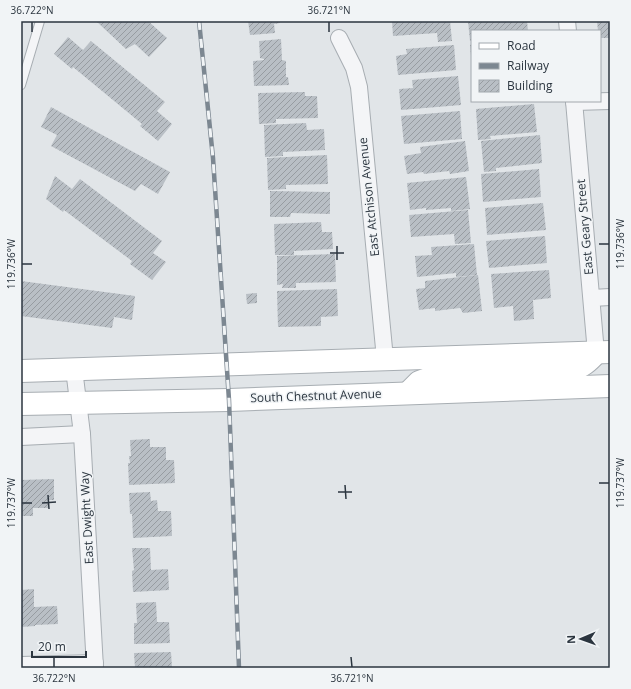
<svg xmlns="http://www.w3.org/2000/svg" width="631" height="689" font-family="'Open Sans',sans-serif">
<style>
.building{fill:url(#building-hatch)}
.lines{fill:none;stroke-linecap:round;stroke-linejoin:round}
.service-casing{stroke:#a7adb2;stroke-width:10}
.minor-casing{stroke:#a7adb2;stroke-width:18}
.secondary-casing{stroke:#a7adb2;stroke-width:24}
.service{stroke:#f4f5f7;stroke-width:8}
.minor{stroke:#f4f5f7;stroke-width:16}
.secondary{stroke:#fff;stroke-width:22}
.rail-casing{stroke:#7c8791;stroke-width:4.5}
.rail{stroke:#f1f4f6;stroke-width:3;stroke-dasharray:9;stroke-linecap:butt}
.ticks{fill:none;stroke:#2b353f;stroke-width:1.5}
.labels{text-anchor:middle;stroke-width:3;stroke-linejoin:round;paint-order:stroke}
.street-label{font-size:12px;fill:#2b353f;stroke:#f1f4f6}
.neatline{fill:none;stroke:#2b353f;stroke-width:1.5}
.ticks-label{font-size:10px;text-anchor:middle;fill:#2b353f}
</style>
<defs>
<pattern id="building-hatch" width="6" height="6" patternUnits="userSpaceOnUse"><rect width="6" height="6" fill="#b9bfc5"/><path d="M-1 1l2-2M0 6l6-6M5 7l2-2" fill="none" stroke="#979ca1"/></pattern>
</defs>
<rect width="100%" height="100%" fill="#e1e5e8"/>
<g class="building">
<polygon points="96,21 148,21 167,38 149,57 135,44 126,49"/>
<polygon points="248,21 280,21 280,23 274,24 275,33 250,35"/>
<polygon points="392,21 450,21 452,41 438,42 437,33 393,36"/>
<polygon points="468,21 527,21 528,31 472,31 472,41 470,41"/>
<polygon points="597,21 610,21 610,38 600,38 600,31 598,31"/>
<polygon points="68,37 83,50 91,41 165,102 157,111 172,124 158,141 140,126 142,124 73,67 72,69 54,54"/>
<polygon points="281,39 282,60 286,61 286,77 288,77 289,85 254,86 253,61 264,60 264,59 260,58 259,41"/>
<polygon points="472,44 472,56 471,56 470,45"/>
<polygon points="454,45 456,70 398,75 396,56 407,54 406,49"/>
<polygon points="458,76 461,105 401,110 399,89 413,88 412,80"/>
<polygon points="305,92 305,96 317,96 318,118 276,119 276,123 259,124 258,93"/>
<polygon points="534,104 537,132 490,136 491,139 478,140 476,109"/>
<polygon points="51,107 170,172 158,194 141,184 135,191 51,146 57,135 41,127"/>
<polygon points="460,111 462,139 404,144 401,116"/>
<polygon points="306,123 307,130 324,129 325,150 283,152 283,156 265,157 264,125"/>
<polygon points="540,135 542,163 496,168 496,171 484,172 481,141"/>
<polygon points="465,141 469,171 450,174 449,171 424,174 423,172 407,174 404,156 421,153 420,147"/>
<polygon points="327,155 328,184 286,185 286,189 268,190 267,158"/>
<polygon points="539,169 541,197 483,202 481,174"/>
<polygon points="55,176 72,189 80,179 162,241 153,253 166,262 152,280 130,264 132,261 64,210 63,212 46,199"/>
<polygon points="466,177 470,209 451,211 451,208 426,210 426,208 410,210 407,183"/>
<polygon points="270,191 330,192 330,214 291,213 290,217 270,217"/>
<polygon points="543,203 546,230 487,235 485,208"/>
<polygon points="468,210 471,243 455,244 454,234 411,237 409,215"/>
<polygon points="321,222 322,232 332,232 333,249 294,251 294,255 275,255 274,224"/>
<polygon points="545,236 547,263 489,268 486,241"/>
<polygon points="474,244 477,275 456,277 456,273 417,277 415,256 432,255 431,247"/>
<polygon points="335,254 336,282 296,283 296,288 282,288 283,284 277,285 277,256"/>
<polygon points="549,270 551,298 533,300 534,319 514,321 513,306 494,308 491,274"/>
<polygon points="478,275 482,311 463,313 460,308 435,311 435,308 419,310 416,289 425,288 425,281"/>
<polygon points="21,281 135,296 132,320 114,317 112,328 21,316"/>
<polygon points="337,289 338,316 321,317 321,326 278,327 277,291"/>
<polygon points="257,293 257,303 247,304 246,294"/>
<polygon points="150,439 150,447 166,447 166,460 174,460 175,483 129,485 128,463 130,463 129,456 131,456 130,440"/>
<polygon points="54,479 54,500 49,500 49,508 33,508 33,516 21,516 21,480"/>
<polygon points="150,492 151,501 157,500 158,511 171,511 172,536 133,538 132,514 130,514 129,493"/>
<polygon points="132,548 150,548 151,570 168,569 169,590 133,592 132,571 134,570"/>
<polygon points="34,589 34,607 57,606 58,624 35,625 35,626 21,627 21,590"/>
<polygon points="156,602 157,622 169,622 170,643 134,644 134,623 137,623 136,603"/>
<polygon points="171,652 172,668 135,668 134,653"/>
</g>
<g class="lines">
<g class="service-casing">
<polyline id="service" points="21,85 40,21"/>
</g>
<g class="minor-casing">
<g id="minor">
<polyline points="567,21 568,31"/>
<polyline points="339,38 354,68 359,87 385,359"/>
<polyline points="574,101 596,353"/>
<polyline points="574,102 610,101"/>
<polyline points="592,298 610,297"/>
<polyline points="74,369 82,434 95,668"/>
<polyline points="21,437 82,434"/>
<polyline points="21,665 95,663"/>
</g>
</g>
<g class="secondary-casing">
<g id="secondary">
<polyline points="21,371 610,352"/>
<path d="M 409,392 L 419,382 L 438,375 L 570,371 C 582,367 588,362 596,353"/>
<polyline points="21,404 229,400 610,386"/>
</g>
</g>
<use href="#service" class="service"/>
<use href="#minor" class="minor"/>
<use href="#secondary" class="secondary"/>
<g class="rail-casing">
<polyline id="rail" points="199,21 213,158 229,400 239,668"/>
</g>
<use href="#rail" class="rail"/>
</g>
<path class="ticks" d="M 32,22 L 32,32M 329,22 L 329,32M 599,244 L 609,244M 337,246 L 337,260M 330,253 L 344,253M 22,264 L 32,264M 599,483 L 609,483M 345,485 L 346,499M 338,492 L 352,492M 48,495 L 49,509M 22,503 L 32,503M 42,503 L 56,502M 54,657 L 54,667M 351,657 L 352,667"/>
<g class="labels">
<g class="street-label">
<text transform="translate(369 197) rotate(-96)" y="4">East Atchison Avenue</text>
<text transform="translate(585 227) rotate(-95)" y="4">East Geary Street</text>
<text transform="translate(316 396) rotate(-2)" y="4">South Chestnut Avenue</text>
<text transform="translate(87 518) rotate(-93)" y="4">East Dwight Way</text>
</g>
</g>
<rect width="631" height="689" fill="none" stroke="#f1f4f6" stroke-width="44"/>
<rect x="471" y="30" width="130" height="72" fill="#f1f4f6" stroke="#a2a8ad"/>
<rect x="479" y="43" width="20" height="6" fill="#ffffff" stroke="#a2a8ad"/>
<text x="507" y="50" font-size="12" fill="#2b353f">Road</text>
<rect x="479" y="63" width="20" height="6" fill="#7c8791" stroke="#a2a8ad"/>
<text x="507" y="70" font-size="12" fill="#2b353f">Railway</text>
<rect x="479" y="80" width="20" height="12" fill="url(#building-hatch)" stroke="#a2a8ad"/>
<text x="507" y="90" font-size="12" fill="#2b353f">Building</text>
<g transform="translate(581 639) rotate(268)" stroke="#f1f4f6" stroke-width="3" paint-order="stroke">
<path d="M0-3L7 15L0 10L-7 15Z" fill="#2b353f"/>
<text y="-6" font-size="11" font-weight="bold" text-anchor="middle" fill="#2b353f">N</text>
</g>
<path d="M32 651v6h54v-6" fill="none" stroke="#2b353f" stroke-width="2"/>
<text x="38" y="651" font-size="12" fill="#2b353f" stroke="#f1f4f6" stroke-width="3" paint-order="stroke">20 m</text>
<rect x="22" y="22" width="587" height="645" class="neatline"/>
<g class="ticks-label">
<text x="32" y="14">36.722°N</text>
<text x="329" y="14">36.721°N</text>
<text transform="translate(620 244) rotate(-90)" y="4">119.736°W</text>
<text transform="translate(11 264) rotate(-90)" y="4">119.736°W</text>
<text transform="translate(620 483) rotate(-90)" y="4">119.737°W</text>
<text transform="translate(11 503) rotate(-90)" y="4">119.737°W</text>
<text x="54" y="682">36.722°N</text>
<text x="352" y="682">36.721°N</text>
</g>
</svg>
